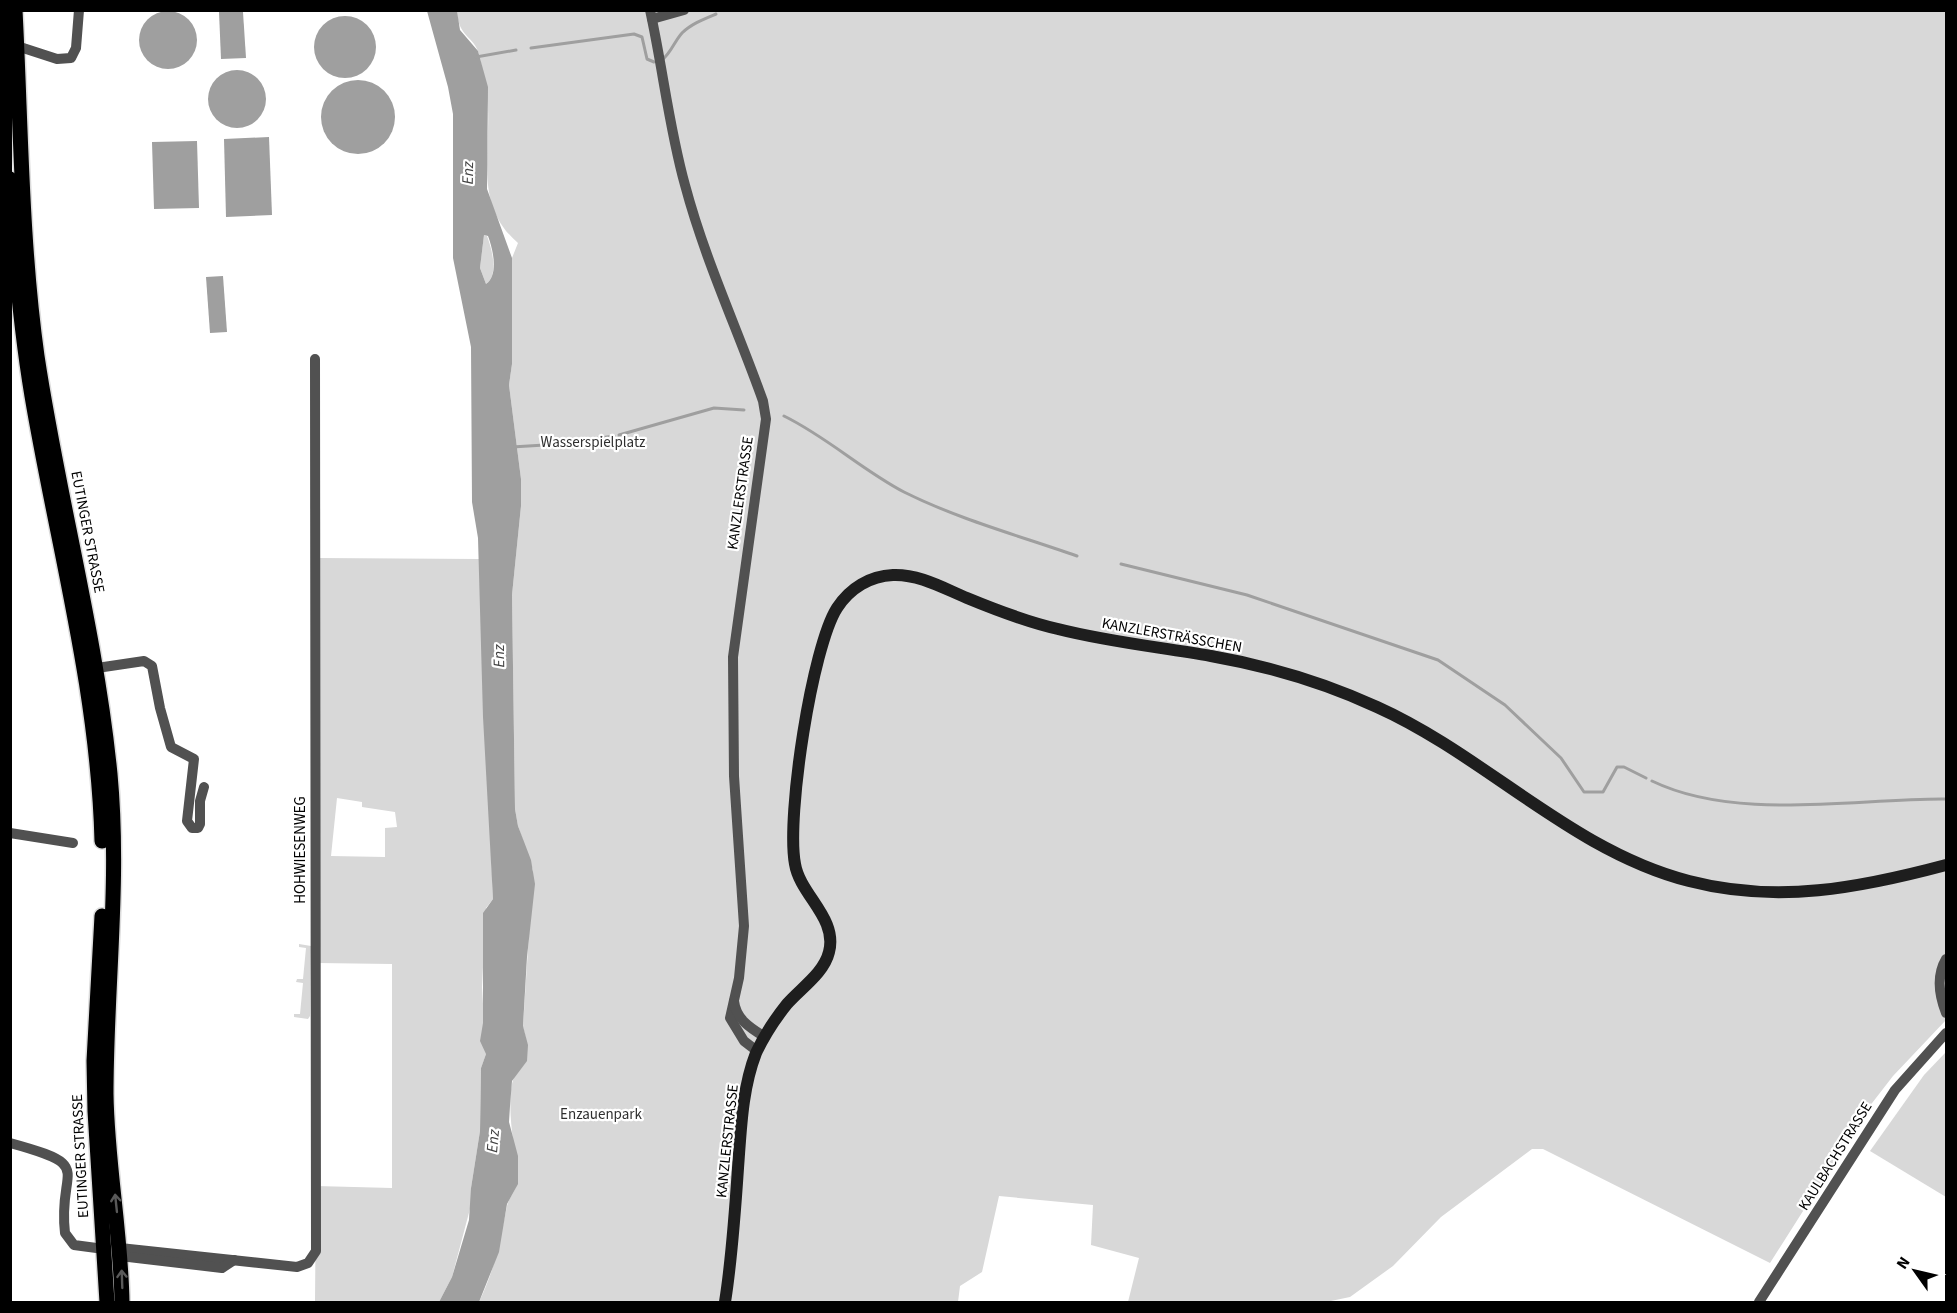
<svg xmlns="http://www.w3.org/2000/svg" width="1957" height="1313" font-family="'Source Sans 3',sans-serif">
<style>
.green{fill:#d8d8d8;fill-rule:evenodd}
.water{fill:#9f9f9f;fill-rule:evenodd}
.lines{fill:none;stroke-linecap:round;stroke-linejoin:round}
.stream{stroke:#9f9f9f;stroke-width:3}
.primary-casing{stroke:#dbdbdb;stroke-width:18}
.street{stroke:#515151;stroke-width:10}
.secondary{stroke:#1e1e1e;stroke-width:12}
.primary{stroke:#000;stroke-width:15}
.oneway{stroke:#595959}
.labels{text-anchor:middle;stroke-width:4.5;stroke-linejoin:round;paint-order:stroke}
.park-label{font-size:15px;fill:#2f2f2f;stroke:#fff}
.street-label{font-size:15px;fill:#000;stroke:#fff}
.water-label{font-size:16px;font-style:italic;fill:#404040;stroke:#fff}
</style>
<rect width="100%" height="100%" fill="#fff"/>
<g class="green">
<path d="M 457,11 L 1946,11 L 1946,953 C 1933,971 1938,1001 1946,1020 L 1893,1076 L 1869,1107 L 1770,1263 L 1543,1149 L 1532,1149 L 1441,1217 L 1393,1266 L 1350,1297 L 1326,1302 L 1128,1302 L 1139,1258 L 1091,1245 L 1093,1205 L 999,1196 L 982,1272 L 960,1286 L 958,1302 L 479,1302 C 496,1266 499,1244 507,1206 C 509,1197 517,1190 517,1181 C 516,1150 508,1122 511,1090 C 515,1058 535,1069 523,1027 L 533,870 L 518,826 L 515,809 L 512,595 L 521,506 L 521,479 L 509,385 L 512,364 L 512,258 L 518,243 C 475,206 490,158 488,109 C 487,92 483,71 479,54 C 474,36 458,37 457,11 Z"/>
<path d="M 484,235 L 487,236 C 492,249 499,275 486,284 L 480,268 Z"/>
<path d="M 319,558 L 479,559 L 493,899 L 486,908 L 482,987 L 486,1054 L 481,1068 L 480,1131 L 471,1188 L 471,1205 L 452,1277 L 439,1302 L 315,1302 L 316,1186 L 392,1188 L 392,964 L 318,963 ZM 337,798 L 362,802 L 362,807 L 395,812 L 397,827 L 385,828 L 385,857 L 331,856 Z"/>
<polygon points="299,944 311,946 310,1016 308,1019 294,1017 294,1014 300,1014 303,983 296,982 297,979 303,979 306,948 299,947"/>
<polygon points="1946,1052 1946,1197 1870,1151 1924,1075"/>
</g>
<g class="water">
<path d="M 427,11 L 457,11 L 460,30 L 478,51 L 488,87 L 487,189 L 512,258 L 512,364 L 509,385 L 521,479 L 521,506 L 512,595 L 515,809 L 518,826 L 531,860 L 535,884 L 527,957 L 523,1026 L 528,1045 L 527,1061 L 512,1081 L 510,1106 L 509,1122 L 518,1156 L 518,1184 L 507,1204 L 499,1252 L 479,1302 L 439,1302 L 452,1277 L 469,1220 L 471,1188 L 480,1131 L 481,1068 L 486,1054 L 480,1041 L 483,1023 L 483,913 L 493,899 L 483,717 L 478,538 L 472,502 L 471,347 L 453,258 L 453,114 L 448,87 ZM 484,235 L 488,236 C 493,249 499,275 486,284 L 480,268 Z"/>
<circle cx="168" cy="40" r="29"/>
<polygon points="219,12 243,12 246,58 221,59"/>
<circle cx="345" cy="47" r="31"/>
<circle cx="237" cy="99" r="29"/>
<circle cx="358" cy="117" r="37"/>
<polygon points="269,137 272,215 226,217 224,139"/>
<polygon points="197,141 199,208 154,209 152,142"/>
<polygon points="223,276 227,332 210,333 206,277"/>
</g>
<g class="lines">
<g class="stream">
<polyline points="531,48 634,34 642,37 647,59 654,62"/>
<polyline points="476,57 516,50"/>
<path d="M 662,60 C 671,53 674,42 682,33 C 691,24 704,19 716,14"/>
<path d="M 784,416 C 827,437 862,470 904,492 C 958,519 1020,536 1077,556"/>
<polyline points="619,435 714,408 744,410"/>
<polyline points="566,443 614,436"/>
<polyline points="512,447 561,444"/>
<polyline points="1121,564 1247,595 1438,660 1505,705 1561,758 1584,792 1603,792 1617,767 1624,767 1646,778"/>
<path d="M 1652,781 C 1737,822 1855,798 1946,799"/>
</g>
<g class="primary-casing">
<g id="primary">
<path d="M 15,10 C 21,126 21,242 37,356 C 58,496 96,633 110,774 C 120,881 106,987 106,1094 C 107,1164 121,1233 122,1302"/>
<path d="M 10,179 C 14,252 20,324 32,396 C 57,544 98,689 102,841"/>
<polyline points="102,916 94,1061 95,1111 107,1302"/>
</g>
</g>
<g class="street">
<path d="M 650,10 C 663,69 669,128 685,185 C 705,260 737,328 763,401 L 766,419 L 733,657 L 734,776 L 744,926 L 739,978 L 730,1018 L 744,1041 L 757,1051"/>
<polyline points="652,19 684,10"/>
<polyline points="17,46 57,59 71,58 76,48 79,10"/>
<polyline points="97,668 144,661 152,666 160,708 171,747 194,759 187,821 192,828 198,828 200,824 200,801 204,787"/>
<polyline points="10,833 73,843"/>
<path d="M 1946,959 C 1936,976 1939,995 1946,1013"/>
<path d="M 734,1001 C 736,1019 750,1028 765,1037"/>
<path d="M 10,1143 C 98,1167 57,1167 65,1233 L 74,1245 L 104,1249"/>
<polyline points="120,1248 297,1267 308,1263 316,1251 315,359"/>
<polyline points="120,1256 222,1268 234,1260"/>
<polyline points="1759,1302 1895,1090 1946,1033"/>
</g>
<path class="secondary" d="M 725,1302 C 732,1258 735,1213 738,1168 C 741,1129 742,1089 756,1053 C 764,1036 775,1019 787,1004 C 801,988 824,973 829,952 C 838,918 800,895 795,864 C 786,817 812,647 837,608 C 850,588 870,576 893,575 C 919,574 943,588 967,598 C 996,610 1027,622 1058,629 C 1109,642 1160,647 1211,656 C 1268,666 1325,683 1377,707 C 1486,756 1572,851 1689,881 C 1777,904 1860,888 1946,865"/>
<use href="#primary" class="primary"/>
</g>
<defs><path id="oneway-shaft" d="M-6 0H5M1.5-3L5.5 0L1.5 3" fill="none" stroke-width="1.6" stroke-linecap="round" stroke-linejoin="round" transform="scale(1.5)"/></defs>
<g class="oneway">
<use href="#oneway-shaft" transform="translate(116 1203) rotate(-96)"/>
<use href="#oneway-shaft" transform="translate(122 1279) rotate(-92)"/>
</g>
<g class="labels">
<g class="park-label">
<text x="593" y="447">Wasserspielplatz</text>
<text x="601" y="1119">Enzauenpark</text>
</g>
<g class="street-label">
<text transform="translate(740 493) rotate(-82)" y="5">KANZLERSTRASSE</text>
<text transform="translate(88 532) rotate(79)" y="5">EUTINGER STRASSE</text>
<text transform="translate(1172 635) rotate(10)" y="5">KANZLERSTRÄSSCHEN</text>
<text transform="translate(300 850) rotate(-90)" y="5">HOHWIESENWEG</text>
<text transform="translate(727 1141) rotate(-84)" y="5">KANZLERSTRASSE</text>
<text transform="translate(80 1156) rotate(-93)" y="5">EUTINGER STRASSE</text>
<text transform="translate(1835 1156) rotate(-58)" y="5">KAULBACHSTRASSE</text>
</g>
<g class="water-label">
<text transform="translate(467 173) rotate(-89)" y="6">Enz</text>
<text transform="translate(498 656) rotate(-91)" y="6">Enz</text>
<text transform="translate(492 1141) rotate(-85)" y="6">Enz</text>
</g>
</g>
<rect width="1957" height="1313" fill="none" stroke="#000000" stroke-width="24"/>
<g transform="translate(1915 1271) rotate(304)" stroke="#ffffff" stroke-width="4.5" paint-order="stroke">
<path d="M0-4.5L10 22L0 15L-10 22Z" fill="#000000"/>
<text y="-9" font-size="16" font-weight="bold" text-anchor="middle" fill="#000000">N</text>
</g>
</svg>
